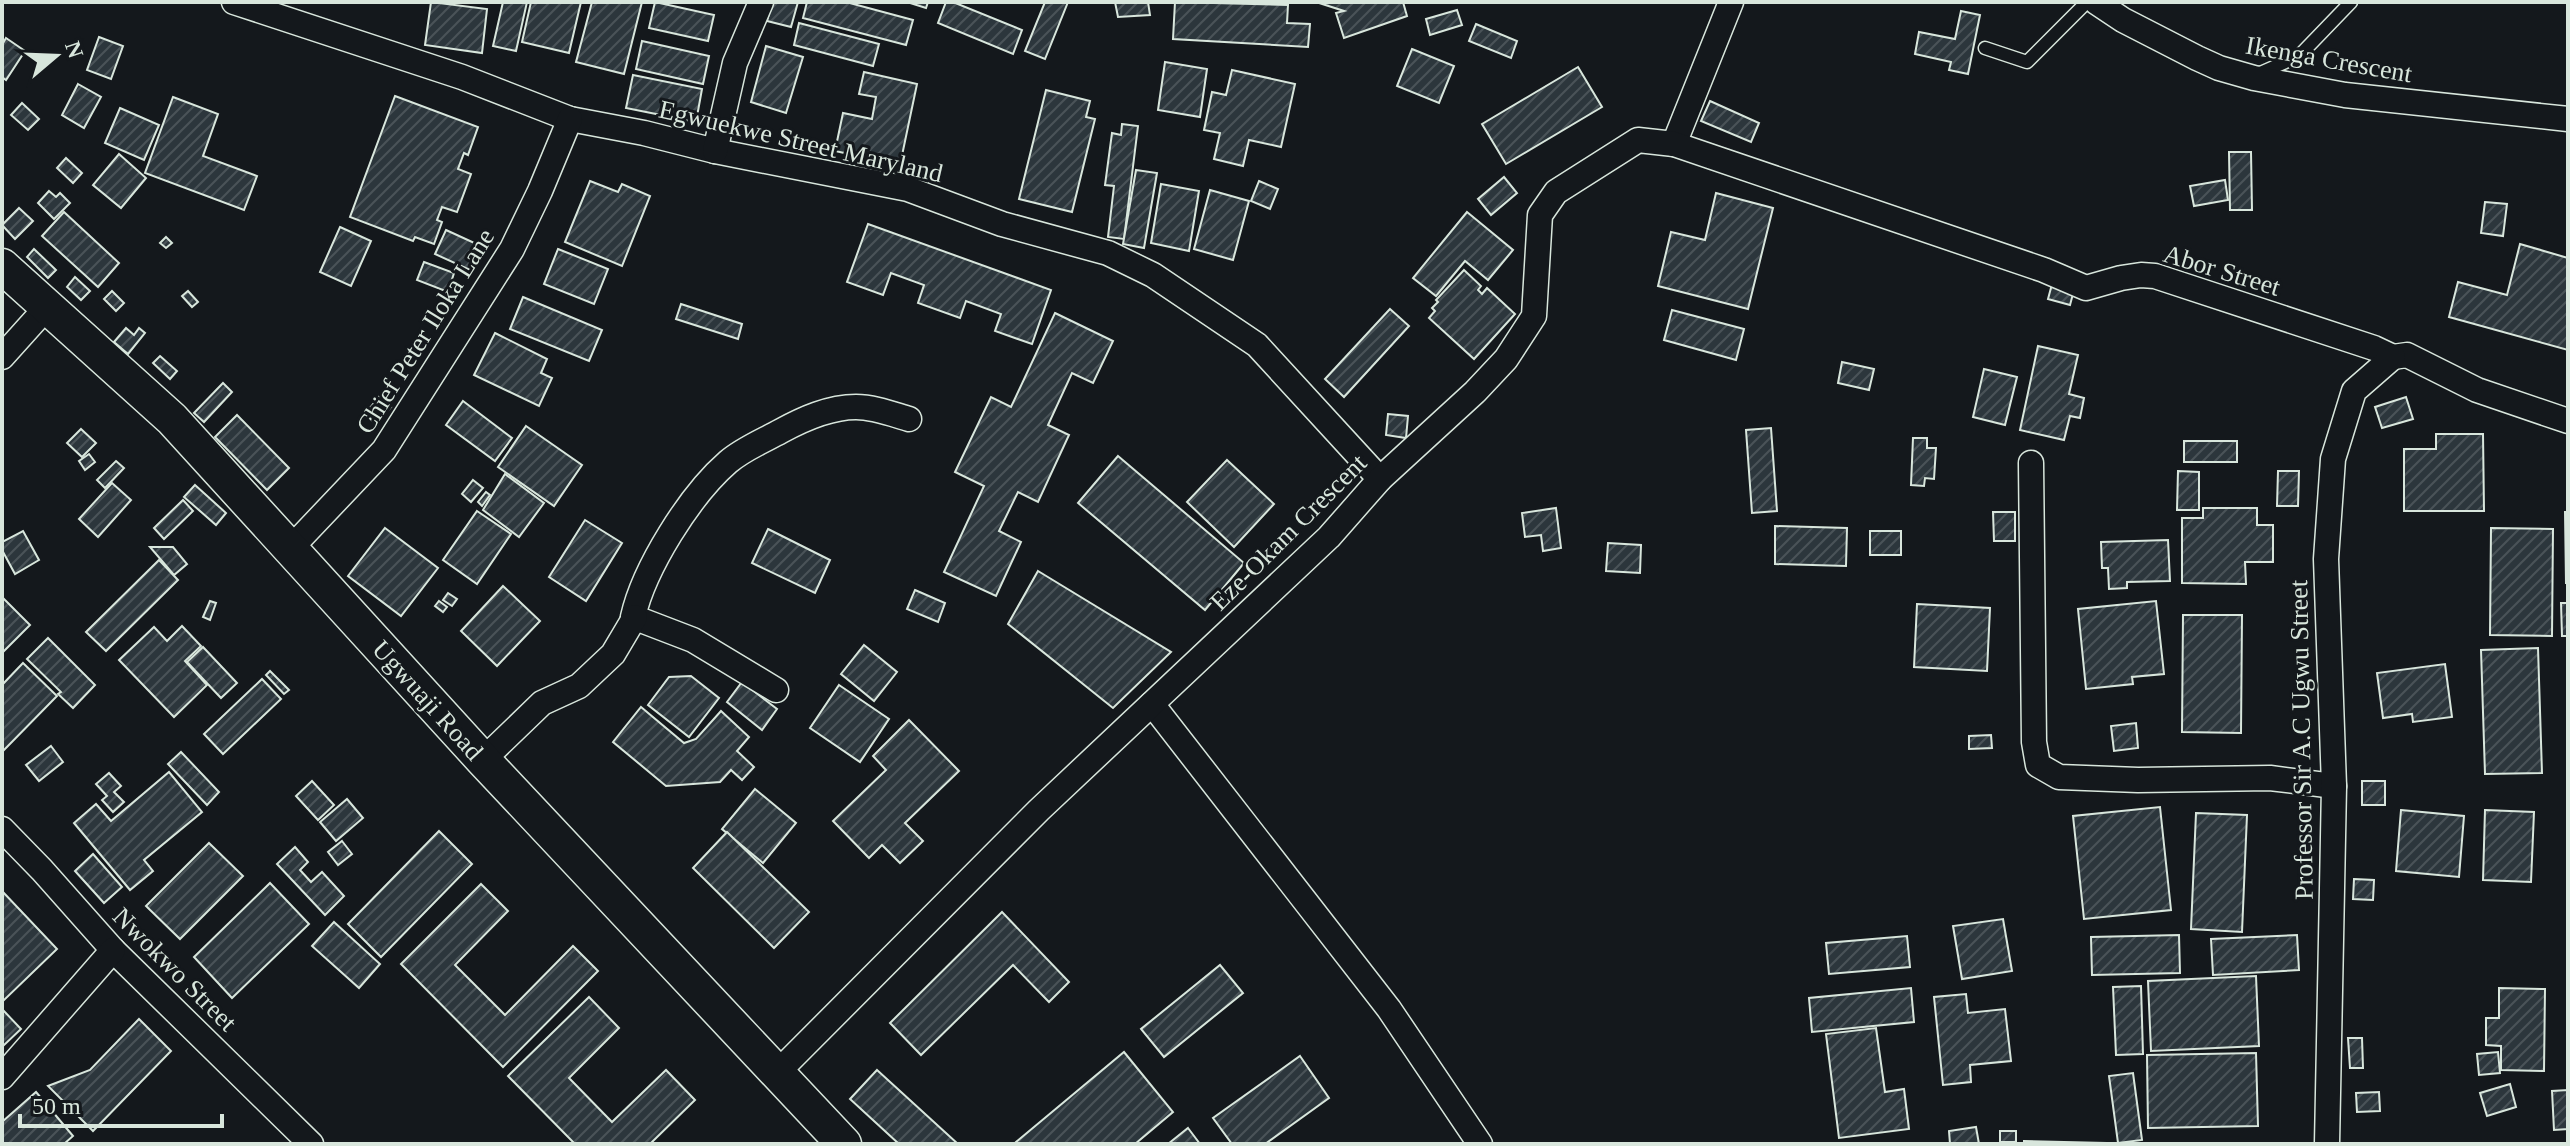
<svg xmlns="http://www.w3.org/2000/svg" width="2570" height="1146" font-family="Georgia,serif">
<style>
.building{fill:url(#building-hatch);stroke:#d8e6dc;stroke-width:2}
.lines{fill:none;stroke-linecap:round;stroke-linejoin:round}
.service-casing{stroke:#d8e6dc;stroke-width:15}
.minor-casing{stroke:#d8e6dc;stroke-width:27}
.secondary-casing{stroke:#d8e6dc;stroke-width:37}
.service{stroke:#14181c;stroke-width:12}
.minor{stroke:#14181c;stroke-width:24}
.secondary{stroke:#14181c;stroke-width:34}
.labels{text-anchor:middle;stroke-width:6;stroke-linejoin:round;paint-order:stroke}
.street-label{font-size:26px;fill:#d8e6dc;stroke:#14181c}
</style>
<defs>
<pattern id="building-hatch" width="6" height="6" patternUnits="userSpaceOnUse" patternTransform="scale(2)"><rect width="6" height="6" fill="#2c363c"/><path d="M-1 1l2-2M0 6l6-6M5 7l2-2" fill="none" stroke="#4a5358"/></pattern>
</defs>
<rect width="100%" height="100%" fill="#14181c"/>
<g class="building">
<polygon points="431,2 487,9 482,53 425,45"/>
<polygon points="503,2 527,2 516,51 493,46"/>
<polygon points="531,2 581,2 569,53 522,42"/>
<polygon points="592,2 642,2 624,74 576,62"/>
<polygon points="655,2 714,15 708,41 649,28"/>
<polygon points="772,2 798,2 791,27 767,21"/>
<polygon points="807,2 846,2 913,20 906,45 803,18"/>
<polygon points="907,2 928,2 926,8"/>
<polygon points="946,2 953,2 1022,30 1013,54 938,23"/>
<polygon points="1045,2 1068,2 1045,59 1025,51"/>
<polygon points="1115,2 1148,2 1150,15 1118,17"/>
<polygon points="1175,2 1288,5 1287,23 1310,24 1308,47 1173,39"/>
<polygon points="1316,2 1403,2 1407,16 1344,38 1336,13 1344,11"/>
<polygon points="1457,10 1462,25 1430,35 1426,19"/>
<polygon points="1961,11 1980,15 1968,74 1949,70 1951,62 1915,54 1919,32 1955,39"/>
<polygon points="799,23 879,44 873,66 794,45"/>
<polygon points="1476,24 1517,41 1511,58 1469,41"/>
<polygon points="99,37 123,46 111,79 87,70"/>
<polygon points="6,38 25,51 6,80 2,77 2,45"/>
<polygon points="642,41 709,56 703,84 636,69"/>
<polygon points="766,46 803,57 786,113 751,102"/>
<polygon points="1412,49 1454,66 1439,103 1397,86"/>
<polygon points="1165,62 1207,69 1200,117 1158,110"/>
<polygon points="1578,67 1602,107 1506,164 1482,124"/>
<polygon points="1232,70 1295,84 1281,147 1249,140 1243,166 1214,159 1220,133 1204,130 1212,92 1226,95"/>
<polygon points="864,72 917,84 900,165 835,151 843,113 872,119 876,97 859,94"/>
<polygon points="633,75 702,89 696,122 626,108"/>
<polygon points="78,84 101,97 84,128 62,115"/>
<polygon points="1046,90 1090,101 1086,117 1095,119 1072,212 1019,199"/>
<polygon points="395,96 478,127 468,155 464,153 458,169 471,174 457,212 442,207 437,220 442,222 434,244 415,237 413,241 350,217"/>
<polygon points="173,97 218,114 203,156 257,176 244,210 145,173"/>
<polygon points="1710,101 1759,123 1751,142 1701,121"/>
<polygon points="22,103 39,119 28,130 11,115"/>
<polygon points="120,108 159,125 144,160 105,143"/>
<polygon points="1122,124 1138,126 1124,239 1108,237 1114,186 1105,185 1112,133 1121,135"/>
<polygon points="2229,152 2251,152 2252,210 2230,210"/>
<polygon points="119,154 146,178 121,208 93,185"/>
<polygon points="66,158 82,173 73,183 57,168"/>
<polygon points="1136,170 1157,173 1144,248 1123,244"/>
<polygon points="1504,177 1517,193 1491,215 1478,199"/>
<polygon points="2225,180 2228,200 2194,206 2190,186"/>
<polygon points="590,181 618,192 622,184 650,196 622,266 565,242"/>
<polygon points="1259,181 1278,189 1270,209 1251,201"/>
<polygon points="1161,184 1199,191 1189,251 1151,243"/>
<polygon points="1210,190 1249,201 1233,260 1194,249"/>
<polygon points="49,191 56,197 60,193 70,203 54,219 38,203"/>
<polygon points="1716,193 1773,208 1748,309 1658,286 1671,232 1705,240"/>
<polygon points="2485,202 2507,204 2503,236 2481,233"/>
<polygon points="19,208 33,221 15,239 2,225"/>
<polygon points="64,212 119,263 98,287 42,236"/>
<polygon points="1467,212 1513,250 1488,280 1465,261 1436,296 1413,278"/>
<polygon points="868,224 1051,290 1032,344 995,331 1001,314 966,301 960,318 918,303 924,285 891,273 883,295 847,282"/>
<polygon points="340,227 371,241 351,286 320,272"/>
<polygon points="446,230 481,246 470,270 435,254"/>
<polygon points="166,237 172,243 166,248 160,243"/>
<polygon points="2520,244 2568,258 2568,350 2449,317 2458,282 2507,295"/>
<polygon points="34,249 56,270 48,278 27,257"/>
<polygon points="558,249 608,269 594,304 544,284"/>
<polygon points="424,262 454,273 448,292 417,280"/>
<polygon points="1464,270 1481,286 1478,290 1482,294 1487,288 1515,314 1474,359 1429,318 1435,311 1432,308 1438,302 1436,300"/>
<polygon points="75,277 90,291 81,300 67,287"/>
<polygon points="2052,284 2074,290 2070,305 2048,299"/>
<polygon points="112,291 124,303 116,311 104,299"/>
<polygon points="188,291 198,302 192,307 182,296"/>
<polygon points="523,297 602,330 589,361 510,329"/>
<polygon points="681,304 742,324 738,339 676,319"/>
<polygon points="1390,309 1409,326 1344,397 1325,379"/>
<polygon points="1672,310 1744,329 1736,360 1664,340"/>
<polygon points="1055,313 1113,341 1093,383 1072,373 1048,425 1069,435 1038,502 1018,492 999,531 1021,542 996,596 944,572 984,486 955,472 991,397 1011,407"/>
<polygon points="126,328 134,335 139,328 145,333 128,354 114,342"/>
<polygon points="495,333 547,359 541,373 552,378 539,406 474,375"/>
<polygon points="2038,346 2078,355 2069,394 2084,398 2080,418 2070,416 2064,440 2020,430"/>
<polygon points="160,356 177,371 170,379 153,363"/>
<polygon points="1842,362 1874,369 1869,390 1838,383"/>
<polygon points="1984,369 2017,377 2005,425 1973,417"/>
<polygon points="223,383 232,392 204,422 194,413"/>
<polygon points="379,397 391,407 376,424 365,414"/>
<polygon points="2406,397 2413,419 2382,428 2375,407"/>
<polygon points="463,401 512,438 495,461 446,425"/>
<polygon points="1388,414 1408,416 1406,438 1386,435"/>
<polygon points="237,415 289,468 267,490 215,437"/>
<polygon points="526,426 582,465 554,506 498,467"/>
<polygon points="1771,428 1777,511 1752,513 1746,430"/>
<polygon points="81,429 96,443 82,457 67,443"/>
<polygon points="2436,434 2483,434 2484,511 2404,511 2404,449 2436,449"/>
<polygon points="1913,438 1927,438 1927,448 1936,448 1934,479 1925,478 1924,486 1911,485"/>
<rect x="2184" y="441" width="53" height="21"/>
<polygon points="89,454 95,462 85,470 79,461"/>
<polygon points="1118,456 1244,563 1205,610 1078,503"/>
<polygon points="1227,460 1274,504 1234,547 1187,502"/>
<polygon points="116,461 124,468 105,488 97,480"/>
<polygon points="2178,471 2199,472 2199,510 2177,510"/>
<polygon points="2278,471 2299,471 2298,506 2277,506"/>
<polygon points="505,474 544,503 519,537 483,510"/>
<polygon points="473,480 483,488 471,502 462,494"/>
<polygon points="112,483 131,500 98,537 79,519"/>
<polygon points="195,485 226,513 216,525 184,497"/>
<polygon points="486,492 490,495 482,506 478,502"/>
<polygon points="183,500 193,511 164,539 154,528"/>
<polygon points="1556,508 1561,548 1543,551 1541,535 1525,537 1522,513"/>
<polygon points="2203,508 2257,508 2257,525 2273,525 2273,562 2245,562 2246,584 2182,583 2182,518 2203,518"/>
<polygon points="477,511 511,534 477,584 443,560"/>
<polygon points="1993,512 2015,512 2015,541 1994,541"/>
<polygon points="2565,512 2568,512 2568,583 2566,583"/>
<polygon points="585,520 622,543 586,601 549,577"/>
<polygon points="1775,526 1847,528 1846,566 1775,564"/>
<polygon points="385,528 438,568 401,616 348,576"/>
<polygon points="2491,528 2553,529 2552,636 2490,635"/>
<polygon points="768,529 830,560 815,593 752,563"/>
<polygon points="23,531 39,560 15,574 2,550 2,542"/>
<rect x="1870" y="531" width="31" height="24"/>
<polygon points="2168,540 2170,581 2127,582 2127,588 2109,589 2108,568 2102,568 2101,542"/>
<polygon points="1608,543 1641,545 1640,573 1606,571"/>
<polygon points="150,547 173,547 187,564 174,575"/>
<polygon points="159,560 178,580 106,651 86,632"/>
<polygon points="1038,571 1171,652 1113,708 1008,624"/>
<polygon points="503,586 540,621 497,666 461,631"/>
<polygon points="915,590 945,603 938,622 907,609"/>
<polygon points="448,593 457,599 452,606 443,600"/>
<polygon points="2,597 30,625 2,653"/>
<polygon points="210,601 216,603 210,620 203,617"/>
<polygon points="439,601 447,607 443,612 435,606"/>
<polygon points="2156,601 2164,674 2132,677 2133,684 2086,689 2078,609"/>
<polygon points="2561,603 2568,603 2568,636 2562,636"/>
<polygon points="1917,604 1990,608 1987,671 1914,667"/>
<polygon points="2183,615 2242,615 2241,733 2182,732"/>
<polygon points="182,626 201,646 185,661 207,685 174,717 119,660 154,627 167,641"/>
<polygon points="48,638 95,685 73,708 58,694 61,692 27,659"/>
<polygon points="864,645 897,672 874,701 841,674"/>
<polygon points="203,647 237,683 221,698 187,662"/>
<polygon points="2538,648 2542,773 2485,774 2481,650"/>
<polygon points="23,663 57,696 2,752 2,685"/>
<polygon points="2445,664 2452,717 2413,722 2412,714 2383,718 2377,673"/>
<polygon points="270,671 289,690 284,694 266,675"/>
<polygon points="691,676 719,698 689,737 648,705 669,677"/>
<polygon points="262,679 281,699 223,754 204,734"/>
<polygon points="742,682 777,709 762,730 727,702"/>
<polygon points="839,685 889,719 860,762 810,728"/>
<polygon points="641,707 684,743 696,739 721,711 749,737 737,751 754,767 742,780 731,770 720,782 666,786 613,742"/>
<polygon points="909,720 959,771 905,823 923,841 900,863 882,845 869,858 833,821 886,770 873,756"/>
<polygon points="2136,723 2138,748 2114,751 2111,726"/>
<polygon points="1991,735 1992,748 1969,749 1969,736"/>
<polygon points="51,746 63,762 39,781 26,765"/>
<polygon points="181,752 219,792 207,805 168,764"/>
<polygon points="169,772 202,812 144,860 153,871 130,890 74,823 96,804 111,821"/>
<polygon points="109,773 121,786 114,792 124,802 113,812 102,800 107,796 96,784"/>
<polygon points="312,781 334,805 318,820 296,796"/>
<rect x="2362" y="781" width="23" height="24"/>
<polygon points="755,789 796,823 763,863 722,829"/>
<polygon points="347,799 363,818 336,841 320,822"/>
<polygon points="2160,807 2171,910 2084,919 2073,816"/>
<polygon points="2401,810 2464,816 2459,877 2396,871"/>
<polygon points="2485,810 2534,812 2531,882 2483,880"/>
<polygon points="2196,813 2247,815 2242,932 2191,929"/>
<polygon points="439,831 472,864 381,957 348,924"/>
<polygon points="727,832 809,912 774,948 693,868"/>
<polygon points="342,841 352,854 338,865 328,852"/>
<polygon points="209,843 243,876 180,939 146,906"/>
<polygon points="295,847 308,862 300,870 311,882 322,872 344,896 325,915 277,864"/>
<polygon points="93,854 122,887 104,903 75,871"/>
<polygon points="2354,879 2374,880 2373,900 2353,899"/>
<polygon points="270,883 309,924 232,998 194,957"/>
<polygon points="481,884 508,911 455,965 505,1015 573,946 598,971 503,1067 401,964"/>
<polygon points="2,891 57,949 2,1002"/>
<polygon points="1002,912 1069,982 1049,1002 1013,965 921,1055 890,1023"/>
<polygon points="2003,919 2012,971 1962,979 1953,926"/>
<polygon points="334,922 380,964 359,988 312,946"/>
<polygon points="2179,935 2180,973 2092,975 2091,937"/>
<polygon points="2297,935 2299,970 2213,975 2211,939"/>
<polygon points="1907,936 1910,967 1829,974 1826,943"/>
<polygon points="1220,965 1243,993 1164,1057 1141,1029"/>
<polygon points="2256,976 2259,1046 2151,1051 2148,981"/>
<polygon points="2141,986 2143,1054 2116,1055 2113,987"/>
<polygon points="1911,988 1914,1022 1812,1032 1809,998"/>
<polygon points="2499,988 2545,989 2544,1071 2501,1070 2501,1046 2486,1045 2486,1018 2499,1018"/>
<polygon points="1966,994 1968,1013 2005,1009 2011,1061 1970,1065 1971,1082 1943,1085 1934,997"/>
<polygon points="589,997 619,1028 569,1078 612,1122 666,1070 695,1100 650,1144 575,1144 508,1076"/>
<polygon points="2,1009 21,1029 2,1047"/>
<polygon points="139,1019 171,1051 93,1131 48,1086 90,1070"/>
<polygon points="1876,1028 1885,1092 1904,1089 1909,1129 1839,1138 1826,1034"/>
<polygon points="2348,1038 2362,1038 2363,1068 2350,1068"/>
<polygon points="1124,1052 1173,1112 1135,1144 1017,1144 1016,1142"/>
<polygon points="2498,1052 2500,1073 2479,1075 2477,1054"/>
<polygon points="2256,1053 2258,1126 2148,1128 2147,1055"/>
<polygon points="1300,1056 1329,1098 1265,1144 1232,1144 1213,1118"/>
<polygon points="877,1070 958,1144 899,1144 850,1099"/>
<polygon points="2133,1073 2142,1140 2118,1143 2109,1076"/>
<polygon points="2510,1084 2516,1107 2487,1116 2480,1093"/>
<polygon points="2568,1090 2568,1129 2554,1130 2552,1091"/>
<polygon points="36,1092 73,1136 64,1144 2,1144 2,1122"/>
<polygon points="2379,1092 2380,1111 2357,1112 2356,1093"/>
<polygon points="1976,1127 1979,1144 1950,1144 1949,1131"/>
<polygon points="1188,1128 1200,1144 1168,1144"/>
<rect x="2000" y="1131" width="16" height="11"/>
<polygon points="2024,1141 2106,1143 2106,1144 2024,1144"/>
</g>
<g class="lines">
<g class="service-casing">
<g id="service">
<polyline points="1985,48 2027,62 2087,2"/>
<polyline points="2258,74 2299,56 2351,2"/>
</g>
</g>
<g class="minor-casing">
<g id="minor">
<polyline points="234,2 462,77 570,119 644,133 715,151 908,189 1002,224 1108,253 1153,275 1257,345 1380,479"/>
<polyline points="2096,2 2123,20 2197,58 2219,68 2254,78 2345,95 2568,119"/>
<polyline points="1674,144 1731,2"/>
<polyline points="715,151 735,63 761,2"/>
<polyline points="2,357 46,308"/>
<polyline points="2031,463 2034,742 2038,765 2059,777 2138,780 2270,778 2334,786"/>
<polyline points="291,548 384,450 512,249 540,191 570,119"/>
<path d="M 776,690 L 693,640 L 633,617 C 644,568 690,495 728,462 C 743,449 763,441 781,431 C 803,419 829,407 856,407 C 874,407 892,414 909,419"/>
<polyline points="1152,704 1389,1009 1480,1144"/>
<polyline points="483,760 542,703 579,686 613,654 635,617"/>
<polyline points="2,829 42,870 113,950 311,1144"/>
<polyline points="777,1073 1039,810 1329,537 1380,479 1475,392 1506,359 1534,316 1540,215 1556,192 1638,140 1674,144 2044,270 2086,288 2121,278 2141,275 2155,276 2374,348 2393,357 2407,355 2477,390 2568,421"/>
<polyline points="2,1077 113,950"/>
<polyline points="2327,1144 2334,786 2326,559 2333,459 2354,391 2393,357"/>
</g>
</g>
<g class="secondary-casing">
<polyline id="secondary" points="2,266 172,419 483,760 844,1144"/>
</g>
<use href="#service" class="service"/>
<use href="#minor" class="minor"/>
<use href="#secondary" class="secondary"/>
</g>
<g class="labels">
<g class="street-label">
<text transform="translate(2329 59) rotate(10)" y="9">Ikenga Crescent</text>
<text transform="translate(801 141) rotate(13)" y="9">Egwuekwe Street Maryland</text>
<text transform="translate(2222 270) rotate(17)" y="9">Abor Street</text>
<text transform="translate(425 331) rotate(-58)" y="9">Chief Peter Iloka Lane</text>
<text transform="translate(1288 532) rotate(-45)" y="9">Eze-Okam Crescent</text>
<text transform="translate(428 700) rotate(48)" y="9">Ugwuaji Road</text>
<text transform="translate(2301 740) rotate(-91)" y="9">Professor Sir A.C Ugwu Street</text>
<text transform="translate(175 969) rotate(45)" y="9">Nwokwo Street</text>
</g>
</g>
<rect width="2570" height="1146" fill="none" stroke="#d8e6dc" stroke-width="8"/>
<g transform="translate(56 56) rotate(71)" stroke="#14181c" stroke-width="6" paint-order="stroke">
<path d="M0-6L14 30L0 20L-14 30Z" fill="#d8e6dc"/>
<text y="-12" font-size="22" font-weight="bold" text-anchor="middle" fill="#d8e6dc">N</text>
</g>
<path d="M20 1114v12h202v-12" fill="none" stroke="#d8e6dc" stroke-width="4"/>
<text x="32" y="1114" font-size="24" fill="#d8e6dc" stroke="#14181c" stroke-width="6" paint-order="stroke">50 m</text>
</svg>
